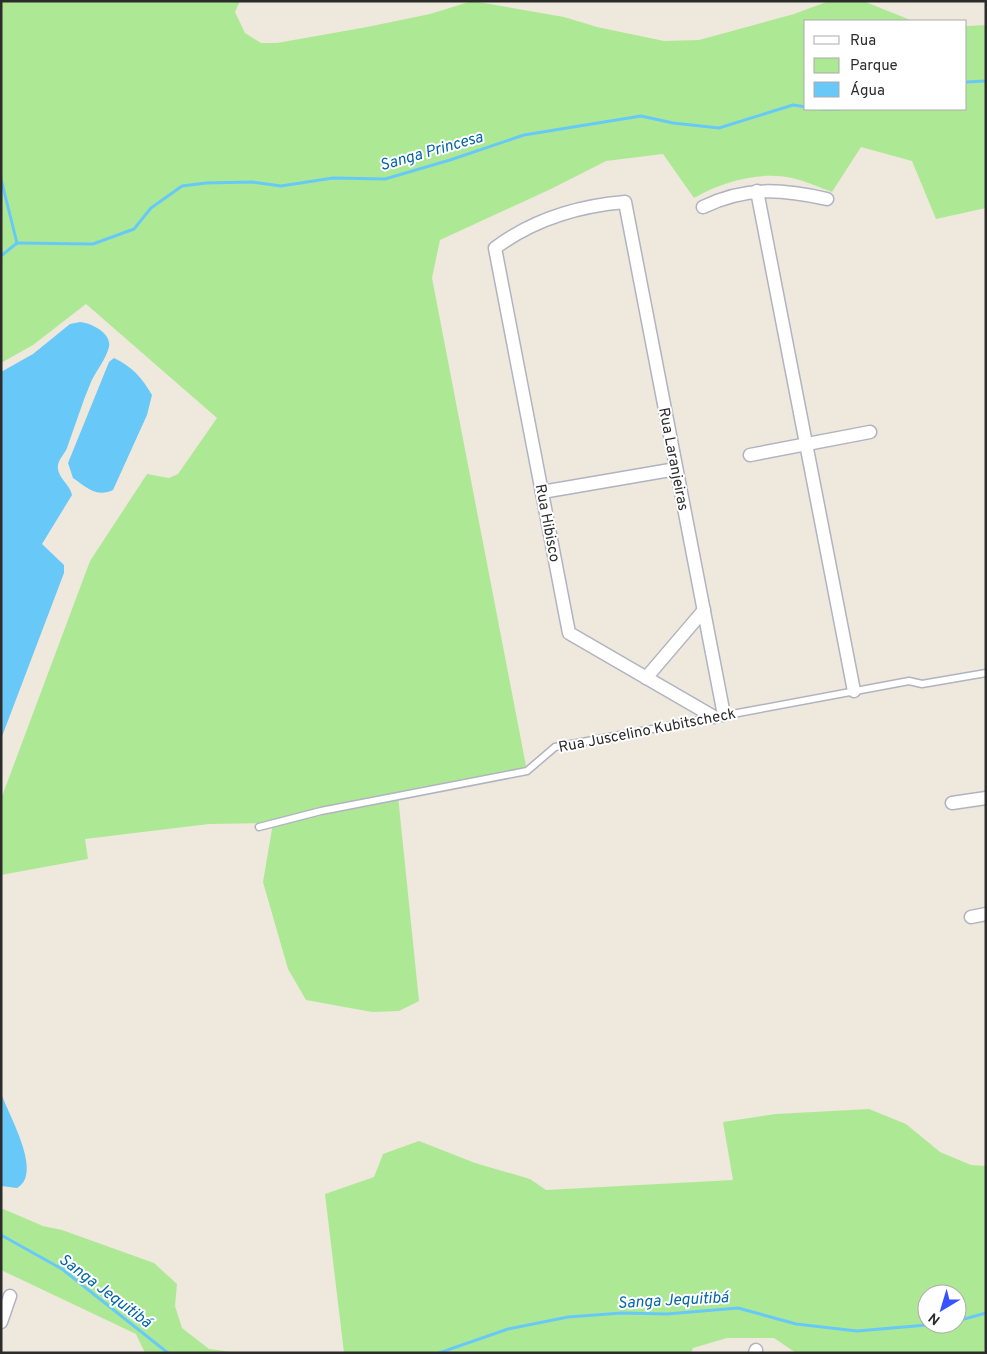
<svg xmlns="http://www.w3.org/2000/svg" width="987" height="1354" font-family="Overpass,sans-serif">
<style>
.green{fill:#ade995;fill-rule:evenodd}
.water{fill:#68c9f9}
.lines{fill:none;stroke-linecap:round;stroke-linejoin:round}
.stream{stroke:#68c9f9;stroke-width:3}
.lane-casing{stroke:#b1b3c1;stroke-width:9}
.street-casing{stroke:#b1b3c1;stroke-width:15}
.lane{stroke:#fff;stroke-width:6}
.street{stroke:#fff;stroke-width:12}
.labels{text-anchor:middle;stroke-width:4;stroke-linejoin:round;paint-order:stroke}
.street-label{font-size:15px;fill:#2c2c2c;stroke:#fff}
.water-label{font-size:16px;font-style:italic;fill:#0266a9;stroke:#fff}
</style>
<rect width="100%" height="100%" fill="#efe8dd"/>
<g class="green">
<path d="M 1,1 L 240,1 L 235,12 L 245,33 L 261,43 L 277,43 L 367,27 L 430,14 L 472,1 L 564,17 L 597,27 L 664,41 L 699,40 L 794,14 L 829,1 L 863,1 L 913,21 L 806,21 L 806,109 L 966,109 L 966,26 L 986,25 L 986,208 L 936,219 L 912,161 L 861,147 L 832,192 C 819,187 805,181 792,178 C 759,171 722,182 694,198 L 663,154 L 606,161 L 551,189 L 440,240 L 432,278 L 527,771 L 398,796 L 419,1001 L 399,1011 L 372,1012 L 306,1000 L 288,969 L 263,882 L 273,823 L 209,824 L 85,839 L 88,859 L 1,875 L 1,799 L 90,561 L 147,474 L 169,478 L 178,474 L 217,418 L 86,304 L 33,345 L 1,363 Z"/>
<path d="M 869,1109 L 906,1124 L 940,1152 L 971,1165 L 986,1166 L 986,1353 L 796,1353 L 774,1338 L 727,1338 L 693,1348 L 691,1353 L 344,1353 L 325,1194 L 374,1177 L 383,1154 L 419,1141 L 475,1163 L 530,1179 L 546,1190 L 733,1180 L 723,1122 L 776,1114 ZM 927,1294 L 957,1294 L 957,1324 L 927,1324 Z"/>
<polygon points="1,1208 43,1226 62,1230 154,1263 177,1284 175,1306 182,1328 209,1349 240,1353 145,1353 136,1334 1,1270"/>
</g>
<g class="water">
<path d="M 80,322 C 91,323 112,333 109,347 C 106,359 96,371 91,382 C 82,403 75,426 67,448 C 65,453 59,459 58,465 C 56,477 70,484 72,495 L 42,544 L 64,565 L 64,573 L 1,739 L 1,372 L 33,354 L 70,324 Z"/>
<path d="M 114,358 C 133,367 142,378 152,395 L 147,415 L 113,490 C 97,498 86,487 73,478 L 68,463 L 109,362 Z"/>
<path d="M 1,1093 C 8,1114 44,1174 17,1188 L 1,1186 Z"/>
</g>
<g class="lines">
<g class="stream">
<polyline points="966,82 986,81"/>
<polyline points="821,109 838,109"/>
<polyline points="1,179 17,243 1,256"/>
<polyline points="17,243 93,244 134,229 151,208 182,186 206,183 252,182 281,186 333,178 385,179 450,160 524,135 641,116 673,123 719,128 793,105 806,107"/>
<polyline points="1,1235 62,1269 168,1353"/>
<polyline points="957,1321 986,1313"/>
<polyline points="439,1353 508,1329 568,1317 622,1313 667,1314 738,1308 796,1324 857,1331 939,1324"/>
</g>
<g class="lane-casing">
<g id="lane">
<polyline points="722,716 909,681 922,684 986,673"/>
<polyline points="259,827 321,811 527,771 555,747 712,718"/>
</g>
</g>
<g class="street-casing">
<g id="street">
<polyline points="757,191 854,691"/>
<path d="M 703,207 C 746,186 782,189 827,199"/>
<polyline points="750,455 870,432"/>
<polyline points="542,492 676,469"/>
<polyline points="646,678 704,610"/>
<path d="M 714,717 L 569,633 L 495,248 C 534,219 577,206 625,202 L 724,715"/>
<polyline points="952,803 986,798"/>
<polyline points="971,917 986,914"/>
<polyline points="1,1322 10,1296"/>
<polyline points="755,1353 756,1350"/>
</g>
</g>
<use href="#lane" class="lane"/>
<use href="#street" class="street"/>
</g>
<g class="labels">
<g class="street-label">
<text transform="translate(674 459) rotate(79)" y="5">Rua Laranjeiras</text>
<text transform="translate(548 523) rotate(79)" y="5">Rua Hibisco</text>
<text transform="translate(647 730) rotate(-11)" y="5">Rua Juscelino Kubitscheck</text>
</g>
<g class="water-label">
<text transform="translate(431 150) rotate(-16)" y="6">Sanga Princesa</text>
<text transform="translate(106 1290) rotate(37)" y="6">Sanga Jequitibá</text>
<text transform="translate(673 1299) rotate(-3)" y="6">Sanga Jequitibá</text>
</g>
</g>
<rect width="987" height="1354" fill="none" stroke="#2c2c2c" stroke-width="5"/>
<rect x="804" y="20" width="162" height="90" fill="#ffffff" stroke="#ababab"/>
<rect x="814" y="36" width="25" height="8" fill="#ffffff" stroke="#ababab"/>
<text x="850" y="45" font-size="15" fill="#2c2c2c">Rua</text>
<rect x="814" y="58" width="25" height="15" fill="#ade995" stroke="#ababab"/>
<text x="850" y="70" font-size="15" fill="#2c2c2c">Parque</text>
<rect x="814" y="82" width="25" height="15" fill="#68c9f9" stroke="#ababab"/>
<text x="850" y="95" font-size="15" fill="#2c2c2c">Água</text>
<g transform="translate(942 1309) rotate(218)"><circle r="24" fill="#ffffff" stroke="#ababab"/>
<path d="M0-4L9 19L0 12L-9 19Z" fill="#3952ff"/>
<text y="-8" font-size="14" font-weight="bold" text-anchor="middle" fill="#2c2c2c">N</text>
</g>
</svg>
